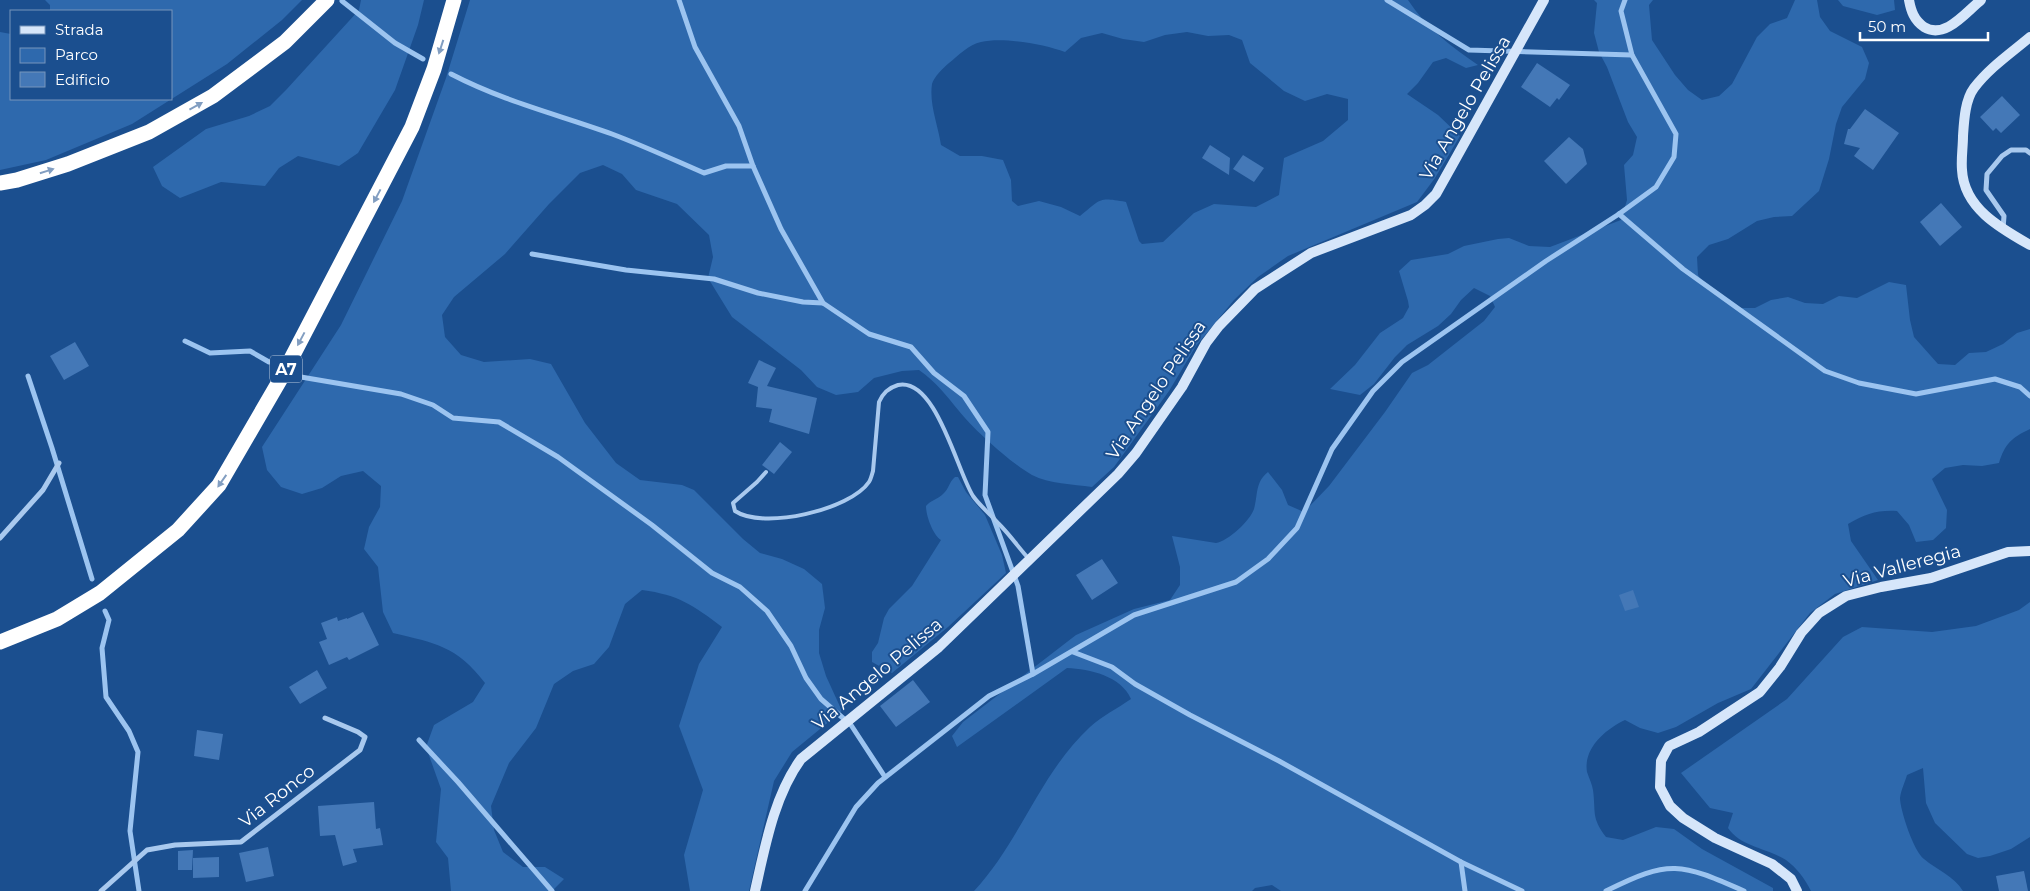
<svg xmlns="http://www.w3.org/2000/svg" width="2030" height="891" font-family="Montserrat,sans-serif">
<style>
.green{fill:#2e69ad;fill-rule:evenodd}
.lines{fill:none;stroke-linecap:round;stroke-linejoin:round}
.stream{stroke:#9cc4f0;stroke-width:5}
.building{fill:#4478b7}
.lane{stroke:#a9c9ee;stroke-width:4}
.street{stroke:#a9c9ee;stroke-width:5}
.secondary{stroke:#d6e6fa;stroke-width:10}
.highway{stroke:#fff;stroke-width:15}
.oneway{fill:#829ec1}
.labels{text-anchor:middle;stroke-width:4;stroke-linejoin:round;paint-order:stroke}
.shield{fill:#1b4f8f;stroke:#bbcadd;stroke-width:1}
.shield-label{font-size:16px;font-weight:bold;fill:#fff}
.street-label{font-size:18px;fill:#fff;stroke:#1b4f8f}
</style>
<rect width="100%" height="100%" fill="#1b4f8f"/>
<g class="green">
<polygon points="45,0 302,0 282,20 227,64 132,124 46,160 0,170 0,32 11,34 11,99 171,99 171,11 50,11 50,5"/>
<polygon points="361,0 424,0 418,25 395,90 358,153 339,166 298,156 279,168 265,186 221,182 180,198 162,186 153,167 206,129 249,116 270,106 286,90 359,10"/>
<path d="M 470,0 L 1408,0 C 1426,28 1452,47 1478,65 L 1466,68 L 1446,58 L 1433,62 L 1418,83 L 1407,94 L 1438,115 L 1460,136 L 1435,178 L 1417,202 L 1288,256 L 1258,277 L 1234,300 L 1196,346 L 1169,391 L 1114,467 L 1092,487 C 1073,484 1049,484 1032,475 C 1012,464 973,429 959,411 C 946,395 936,382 919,370 L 902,371 L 874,378 L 858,392 L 836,395 L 817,387 L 801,370 L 732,317 L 708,278 L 713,257 L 709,235 L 677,204 L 636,190 L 622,174 L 603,165 L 580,173 L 549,204 L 505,254 L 454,297 L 442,315 L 445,337 L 461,355 L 484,362 L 530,359 L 551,364 L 585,423 L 616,463 L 640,480 L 682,485 L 694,490 L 743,539 L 760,553 L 782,559 L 804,569 L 822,584 L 825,608 L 819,630 L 819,653 L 826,676 L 842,711 L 792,752 L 774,781 L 749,891 L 690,891 L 684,855 L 703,790 L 679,726 L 699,664 L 722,627 C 693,605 679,595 642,590 L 625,604 L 609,647 L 594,664 L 573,671 L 554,684 L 536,728 L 509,763 L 491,806 L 494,830 L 503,852 L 523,867 L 545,867 L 564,879 L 552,891 L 451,891 L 448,858 L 436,842 L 441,789 L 426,747 L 434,725 L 473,702 L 485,683 C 457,646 435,643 393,633 L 383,612 L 378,567 L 364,549 L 369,527 L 380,507 L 381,486 L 363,471 L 341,476 L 322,488 L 302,494 L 281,487 L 267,470 L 262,447 L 341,325 L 402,201 L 446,78 ZM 1187,32 L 1208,36 L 1229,35 L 1242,40 L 1250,63 L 1284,91 L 1305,101 L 1327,94 L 1348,99 L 1348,120 L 1323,141 L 1284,158 L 1279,195 L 1256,207 L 1214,204 L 1194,213 L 1163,242 L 1142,244 L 1139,241 L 1126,202 C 1097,197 1102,199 1080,216 L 1061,207 L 1039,201 L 1018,206 L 1012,201 L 1011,180 L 1003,160 L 982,156 L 960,156 L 941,145 C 938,125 929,104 932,84 C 934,77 943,68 949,63 C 958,56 969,44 981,42 C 1003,37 1044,44 1065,52 L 1081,38 L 1102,33 L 1123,39 L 1144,42 L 1165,35 Z"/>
<path d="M 1594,0 L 1653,0 L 1649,5 L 1652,40 L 1675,75 L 1688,90 L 1702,100 L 1719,96 L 1732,84 L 1757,37 L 1770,24 L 1787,18 L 1795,0 L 1817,0 L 1820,17 L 1830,31 L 1862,47 L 1869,63 L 1865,79 L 1842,107 L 1836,124 L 1829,159 L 1819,191 L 1792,216 L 1774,217 L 1757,221 L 1728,239 L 1709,245 L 1697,257 L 1698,275 L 1708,290 L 1738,308 L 1755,308 L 1771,300 L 1788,297 L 1805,303 L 1823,304 L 1839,296 L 1857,298 L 1889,282 L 1906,285 L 1910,320 L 1914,337 L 1938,364 L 1955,365 L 1969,353 L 1986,352 L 2003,344 L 2017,333 L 2030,329 L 2030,429 C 2011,438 2005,444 1999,463 L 1982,466 L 1963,465 L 1945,468 L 1932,479 L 1947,510 L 1946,528 L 1933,540 L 1916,542 L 1909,525 L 1897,511 C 1876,510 1866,514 1848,524 L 1851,541 L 1878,580 L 1835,594 L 1810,613 L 1751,689 L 1718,703 L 1676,727 L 1658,733 L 1640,728 L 1625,720 C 1606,729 1583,748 1587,772 C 1589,778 1592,784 1593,790 C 1596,813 1591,817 1606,837 L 1623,840 L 1656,827 L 1674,829 L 1702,849 L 1773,888 L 1773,891 L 1281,891 L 1272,885 L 1255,888 L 1252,891 L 974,891 C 1020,842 1040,773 1090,727 C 1102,716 1118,708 1131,699 C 1121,676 1090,669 1067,668 L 957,747 L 952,736 L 963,722 L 1076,635 L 1134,609 L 1170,600 L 1180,585 L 1180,567 L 1172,536 L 1216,543 C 1228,541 1250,521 1254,509 C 1258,495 1255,482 1268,472 L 1282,490 L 1288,505 L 1304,512 L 1329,486 L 1385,412 L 1412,373 L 1428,365 L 1484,321 L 1495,307 L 1490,296 L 1474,288 L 1461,300 L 1451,314 L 1438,326 L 1407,345 L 1395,357 L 1374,384 L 1360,395 L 1330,389 L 1355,365 L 1380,333 L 1403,318 L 1409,307 L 1408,301 L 1399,271 L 1411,260 L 1448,254 L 1464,246 L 1498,239 L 1509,238 L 1529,246 L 1550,247 L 1621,220 L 1627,200 L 1624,165 L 1633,155 L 1637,137 L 1628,122 L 1607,67 L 1599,52 L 1594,33 L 1597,3 Z"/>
<polygon points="1838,0 1894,0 1895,10 1877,15 1843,6"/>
<path d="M 955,477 L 958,477 L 966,492 L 985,515 L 1002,555 L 1006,573 L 948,627 L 892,673 L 872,662 L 872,652 L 878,643 L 884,618 L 889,609 L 912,586 L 941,540 C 933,535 926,516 926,506 C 931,500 938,499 943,494 C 949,489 949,482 955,477 Z"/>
<path d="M 2030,602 L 2030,837 L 2011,849 L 1990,856 L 1978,858 L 1967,854 L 1935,823 L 1926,803 L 1923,768 L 1907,775 C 1905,782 1901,790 1900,798 C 1900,810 1914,852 1924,859 C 1937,870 1954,876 1963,891 L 1811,891 C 1805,879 1797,868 1786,860 C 1767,848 1741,847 1728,828 L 1733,813 L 1710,808 L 1681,773 L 1787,699 L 1843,637 L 1862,627 L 1932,632 L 1976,626 L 2019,610 Z"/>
</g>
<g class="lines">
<g class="stream">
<polyline points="679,0 695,47 739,126 753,166 781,229 823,303 869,334 911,347 934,373 964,396 988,432 985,495 1018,586 1033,674"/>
<polyline points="1387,0 1469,50 1632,55"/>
<polyline points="342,1 395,43 423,59"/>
<path d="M 451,74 C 505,102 557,114 612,134 C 644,146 674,160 704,173 L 726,166 L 753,166"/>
<polyline points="1619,214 1683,269 1825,371 1859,383 1916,394 1995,379 2020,387 2030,396"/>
<polyline points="532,254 626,270 714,279 758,293 803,302 823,303"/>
<polyline points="185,341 210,353 250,351 269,362"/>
<polyline points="28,376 52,448 92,579"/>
<polyline points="295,376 401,394 433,405 453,418 499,422 558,457 652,525 712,573 740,587 767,611 791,646 806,678 821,699 851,725 885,777"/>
<polyline points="105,611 109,620 102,648 106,697 129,731 138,752 130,831 139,891"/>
<polyline points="1073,652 1112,667 1135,684 1190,715 1279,761 1461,862 1522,891"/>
<polyline points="419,740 458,782 552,891"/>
<polyline points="1461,862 1465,891"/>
<polyline points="805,891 856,807 878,783 989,696 1033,674 1134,615 1236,582 1268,559 1297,528 1332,449 1373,391 1402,362 1546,261 1619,214 1656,187 1674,157 1676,134 1632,55 1621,11 1625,0"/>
<path d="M 1606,891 C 1670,859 1680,863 1744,891"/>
</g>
</g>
<g class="building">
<polygon points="1537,63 1570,85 1559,100 1557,98 1550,107 1521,87"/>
<polygon points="2002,96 2020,115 2001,133 1996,128 1993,131 1980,117"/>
<polygon points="1865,109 1899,133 1873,170 1854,156 1860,148 1844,144 1848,129 1850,129"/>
<polygon points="1569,137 1583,149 1587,164 1566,184 1544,161"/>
<polygon points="1210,145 1230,158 1229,175 1202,158"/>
<polygon points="1243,155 1264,168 1254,182 1233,169"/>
<polygon points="1941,203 1962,227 1940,246 1920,222"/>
<polygon points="75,342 89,366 64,380 50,356"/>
<polygon points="759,360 776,368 767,386 817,398 809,434 769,422 772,409 756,407 758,387 748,383"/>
<polygon points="780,442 792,452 774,474 762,465"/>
<polygon points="1102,559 1118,583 1092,600 1076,575"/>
<polygon points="1633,590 1639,607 1625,611 1619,595"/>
<polygon points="363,612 379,645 349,660 347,657 329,665 319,642 327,639 321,623 337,617 338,621 347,618 347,619"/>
<polygon points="317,670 327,688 300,704 289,687"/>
<polygon points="913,680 930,702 896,727 880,706"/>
<polygon points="197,730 223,734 219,760 194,756"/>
<polygon points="374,802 376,829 380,828 383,845 353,849 357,862 343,866 335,835 320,836 318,806"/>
<polygon points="268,847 274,876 246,882 239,853"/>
<polygon points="193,850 192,870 178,870 178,851"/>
<polygon points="219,857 219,877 193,878 193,858"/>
<polygon points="2024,871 2028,891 1999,891 1996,876"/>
</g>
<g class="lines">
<path class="lane" d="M 766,472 L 757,482 L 733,503 L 735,511 C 763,530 850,510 869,482 C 871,479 872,474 873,471 L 879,402 C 883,393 888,388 898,385 C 936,377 957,471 973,496 C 980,506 991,515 999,524 C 1010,535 1019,548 1029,559"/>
<g class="street">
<polyline points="2003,229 2004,216 1986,190 1987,174 2002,156 2011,150 2026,150 2030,153"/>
<polyline points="0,538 43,490 59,463"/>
<polyline points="101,891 147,850 175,845 241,842 360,750 365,737 358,732 325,718"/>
</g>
<g class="secondary">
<path d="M 1909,0 C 1911,11 1914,20 1924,27 C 1945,40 1966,12 1981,0"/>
<path d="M 2030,37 C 2011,53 1989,68 1974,88 C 1965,100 1964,121 1963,136 C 1963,147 1961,159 1962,170 C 1964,208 2000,228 2030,245"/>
<path d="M 755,891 C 765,847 774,796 801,759 L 939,647 L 1118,474 L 1136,453 L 1182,387 L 1206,343 L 1219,326 L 1255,289 L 1311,253 L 1411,215 L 1425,205 L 1436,194 L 1450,169 L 1544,0"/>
<polyline points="1797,891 1791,879 1772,864 1715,838 1683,818 1670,806 1660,787 1661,761 1669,746 1699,732 1760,692 1780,667 1801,633 1819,613 1846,596 1881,587 1931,578 2008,552 2030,551"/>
</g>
<g class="highway">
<polyline points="0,183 17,180 68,164 149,132 213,96 285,42 327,0"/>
<polyline points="0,642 57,619 100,593 178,530 219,485 280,380 412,127 434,69 454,0"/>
</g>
</g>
<defs><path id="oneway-solid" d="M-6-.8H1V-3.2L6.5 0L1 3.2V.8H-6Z" transform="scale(1.25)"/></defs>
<g class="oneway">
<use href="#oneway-solid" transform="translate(441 47) rotate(108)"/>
<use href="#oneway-solid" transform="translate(196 106) rotate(-29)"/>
<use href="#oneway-solid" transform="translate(47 171) rotate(-18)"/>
<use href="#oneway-solid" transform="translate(377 196) rotate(118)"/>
<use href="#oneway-solid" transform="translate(301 339) rotate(118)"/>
<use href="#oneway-solid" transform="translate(222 481) rotate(125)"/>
</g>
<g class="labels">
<rect class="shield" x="270" y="355.5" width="32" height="27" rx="4"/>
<g class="shield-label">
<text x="286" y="375">A7</text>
</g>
<g class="street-label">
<text transform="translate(1465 108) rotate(-60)" y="6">Via Angelo Pelissa</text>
<text transform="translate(1156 390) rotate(-56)" y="6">Via Angelo Pelissa</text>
<text transform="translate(1902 566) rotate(-15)" y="6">Via Valleregia</text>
<text transform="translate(877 674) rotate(-40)" y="6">Via Angelo Pelissa</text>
<text transform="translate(277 796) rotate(-38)" y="6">Via Ronco</text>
</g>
</g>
<rect x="10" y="10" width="162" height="90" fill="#1b4f8f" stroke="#7695bc"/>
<rect x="20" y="26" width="25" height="8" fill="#d6e6fa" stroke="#7695bc"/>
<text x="55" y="35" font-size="15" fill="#ffffff">Strada</text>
<rect x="20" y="48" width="25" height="15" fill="#2e69ad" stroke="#7695bc"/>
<text x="55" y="60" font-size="15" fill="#ffffff">Parco</text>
<rect x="20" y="72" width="25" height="15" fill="#4478b7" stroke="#7695bc"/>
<text x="55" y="85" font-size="15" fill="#ffffff">Edificio</text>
<path d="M1860 32v8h128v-8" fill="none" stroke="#ffffff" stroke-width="2.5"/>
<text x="1868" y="32" font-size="15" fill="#ffffff" stroke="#1b4f8f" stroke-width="4" paint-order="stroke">50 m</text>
</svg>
